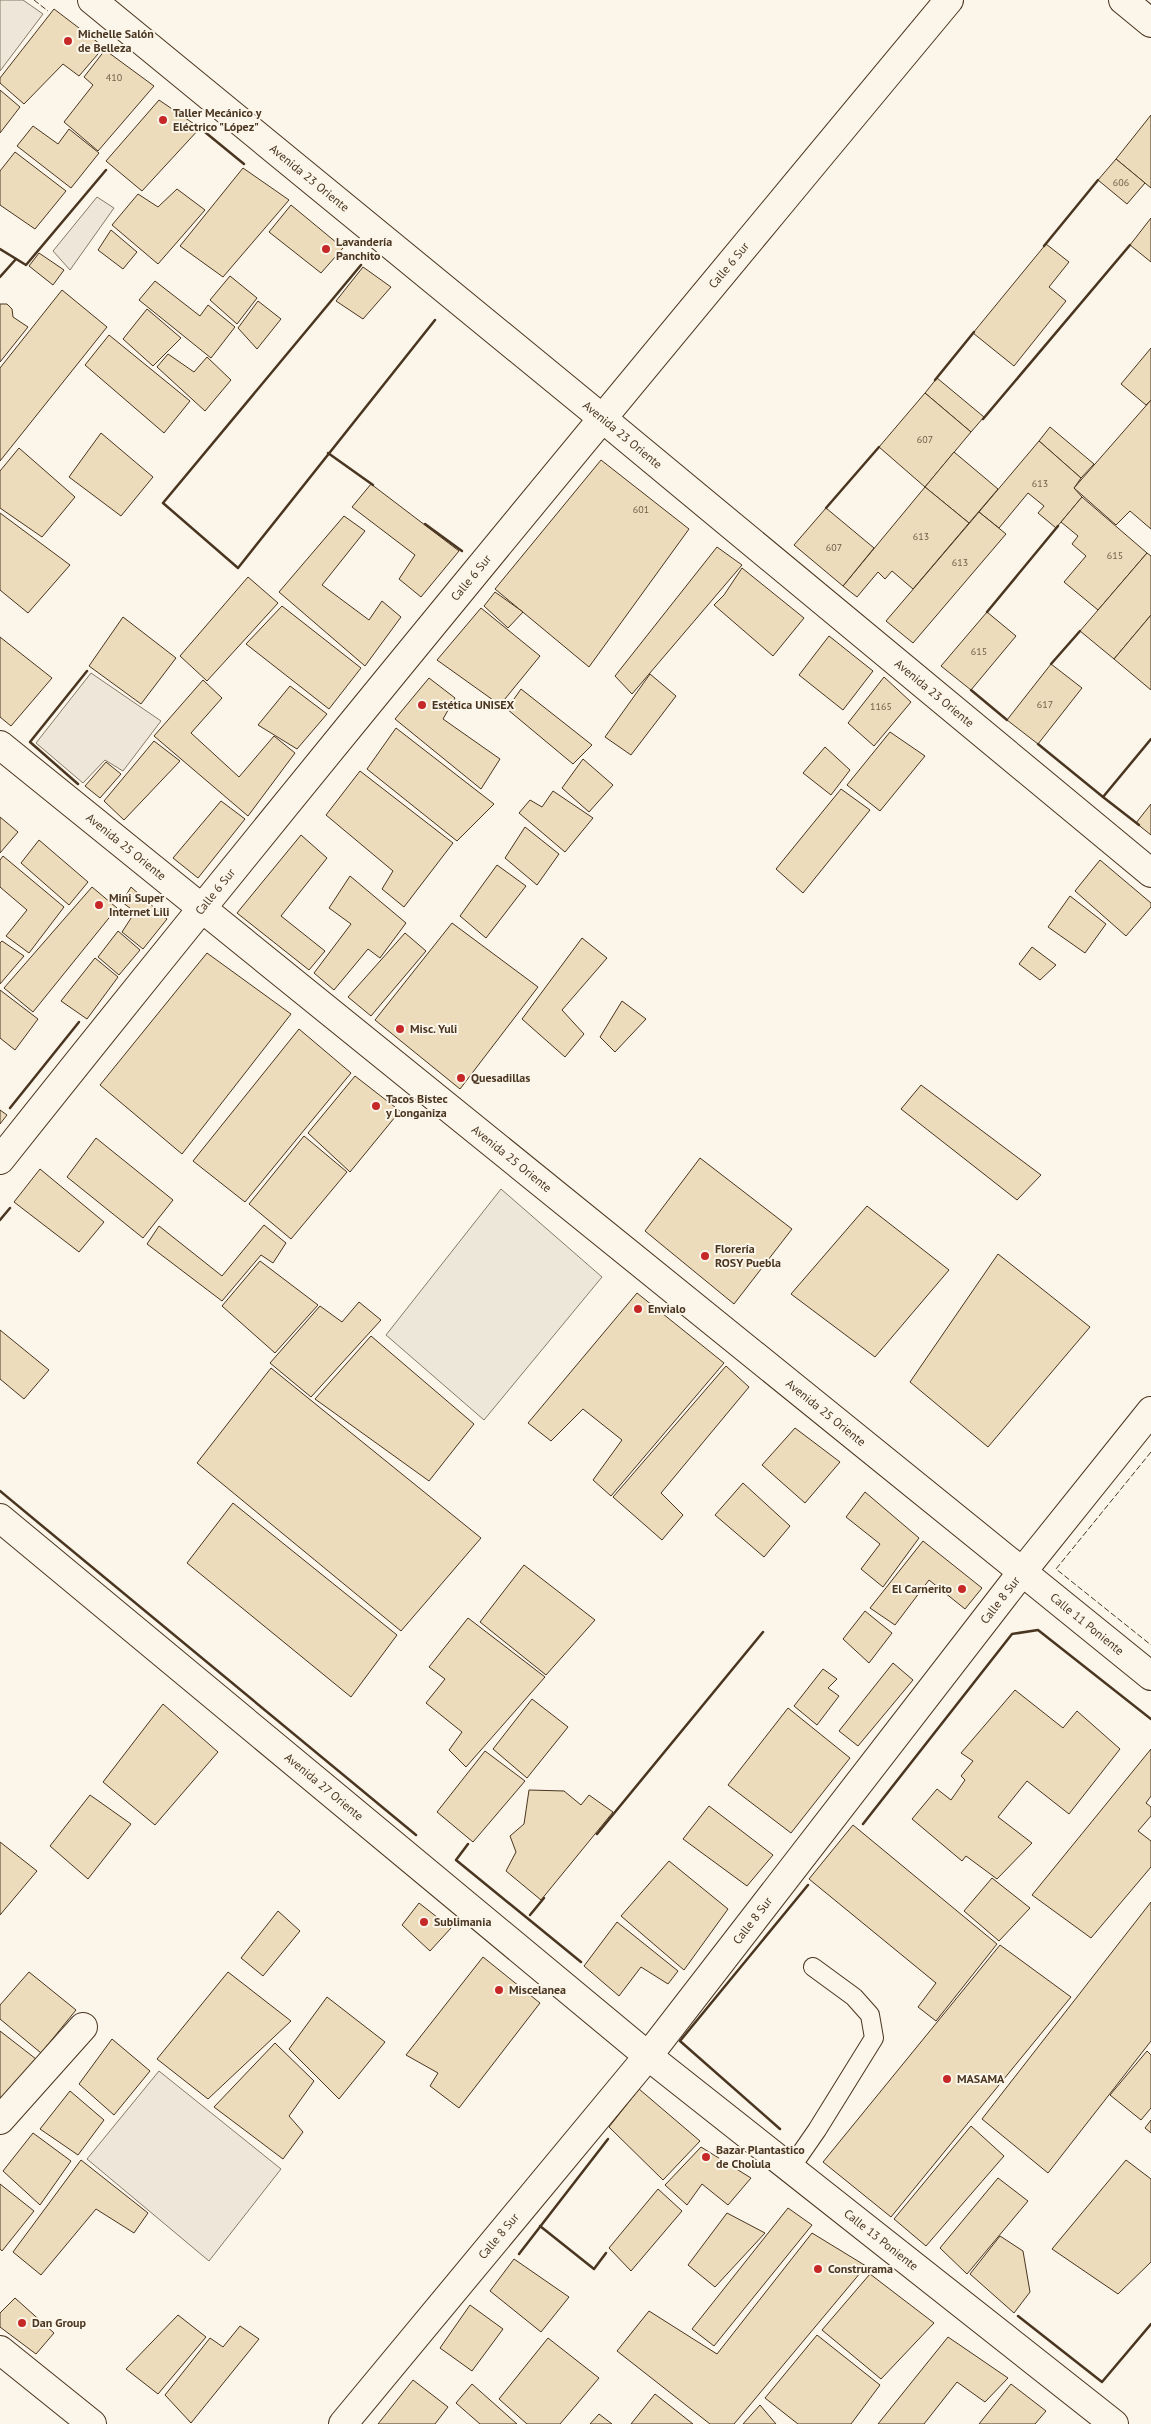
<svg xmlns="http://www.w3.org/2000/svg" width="1151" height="2424" font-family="'PT Sans',sans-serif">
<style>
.green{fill:#ede6d9;stroke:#887966}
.parking{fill:#ede7d9;stroke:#887966}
.building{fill:#ecdcbc;stroke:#4a3520}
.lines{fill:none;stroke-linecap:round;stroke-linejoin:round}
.lane-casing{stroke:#4a3520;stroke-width:20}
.street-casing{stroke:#4a3520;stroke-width:30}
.lane{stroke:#fbf6e9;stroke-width:18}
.street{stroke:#fbf6e9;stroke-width:28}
.fence{stroke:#4a3520;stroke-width:1;stroke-dasharray:6 2.5;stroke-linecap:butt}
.wall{stroke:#4a3520;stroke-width:2.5}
.poi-dot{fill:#c62828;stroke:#fbf6e9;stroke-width:2}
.labels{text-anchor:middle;stroke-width:4;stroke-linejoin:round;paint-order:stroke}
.number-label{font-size:10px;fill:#725f47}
.poi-label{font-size:12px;font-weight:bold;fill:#4a3520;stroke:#fbf6e9;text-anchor:start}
.street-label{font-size:12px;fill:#4a3520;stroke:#fbf6e9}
</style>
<rect width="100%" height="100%" fill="#fbf6e9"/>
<g class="green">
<polygon points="0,0 23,0 43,14 0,71"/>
<polygon points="97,197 114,208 70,270 53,251"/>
<polygon points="91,673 161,721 123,771 105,760 83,783 36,743"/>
<polygon points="159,2071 281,2169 209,2261 87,2159"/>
</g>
<polygon class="parking" points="501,1189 602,1277 484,1420 386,1335"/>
<g class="building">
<polygon points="54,9 104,47 79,76 63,64 24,104 0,83 0,78"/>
<polygon points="105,50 154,86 98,151 64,122 93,85 84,77"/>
<polygon points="0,90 20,107 0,133"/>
<polygon points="159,100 200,128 142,191 106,161"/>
<polygon points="1151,115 1151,188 1116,159"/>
<polygon points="33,126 58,144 69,129 99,153 71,188 17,146"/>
<polygon points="15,152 66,191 35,229 0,205 0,171"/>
<polygon points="1116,159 1145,183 1127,204 1098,180"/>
<polygon points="243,168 289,200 223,277 180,246"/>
<polygon points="177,189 205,210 158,264 112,225 138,194 158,207"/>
<polygon points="291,205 343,248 321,273 269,232"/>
<polygon points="1151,218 1151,262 1130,245"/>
<polygon points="111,230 137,252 123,269 98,250"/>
<polygon points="1046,244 1069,262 1049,287 1066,301 1014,366 973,333"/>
<polygon points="39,253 64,270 53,285 29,266"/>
<polygon points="363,267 391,287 363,319 336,301"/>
<polygon points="230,276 257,298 237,324 210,300"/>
<polygon points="155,281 200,316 208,305 235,327 211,358 139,300"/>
<polygon points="62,290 107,327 0,461 0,368"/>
<polygon points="258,301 281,319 257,349 238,328"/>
<polygon points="0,304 7,304 12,309 13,317 28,327 0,362"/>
<polygon points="147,309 181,338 153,366 123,339"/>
<polygon points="109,335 190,401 164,433 85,365"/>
<polygon points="1151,348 1151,400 1146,405 1121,384"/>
<polygon points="168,354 194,372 207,357 231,380 205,411 157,367"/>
<polygon points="937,378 984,417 971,432 925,393"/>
<polygon points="925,393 971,432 925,487 879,447"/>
<polygon points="1151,400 1151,529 1130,511 1116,525 1074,488"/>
<polygon points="1050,427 1094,464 1081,478 1039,441"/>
<polygon points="101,433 153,477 121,516 69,477"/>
<polygon points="1039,441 1081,478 1074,488 1082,497 1056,528 1038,513 1044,506 1028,493 999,528 979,512"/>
<polygon points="19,448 75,497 42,537 0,508 0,471"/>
<polygon points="954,452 998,489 969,523 925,487"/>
<polygon points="601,460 689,529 589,667 495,589"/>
<polygon points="371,484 459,551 421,597 399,579 415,555 352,507"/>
<polygon points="925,487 969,523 913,589 892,571 885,579 878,572 857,597 843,586"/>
<polygon points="1082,497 1147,553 1098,610 1064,582 1086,556 1072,544 1078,536 1061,522"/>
<polygon points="826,508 874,548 843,586 794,545"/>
<polygon points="979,512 1006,534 913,643 886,621"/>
<polygon points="0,513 70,565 28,613 0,590"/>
<polygon points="344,516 365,531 322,585 369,620 382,601 401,617 365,666 279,592"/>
<polygon points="717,547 742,565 632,694 615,676"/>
<polygon points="1147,553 1151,556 1151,615 1114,659 1080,631"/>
<polygon points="742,568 804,618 773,656 714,605 724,595"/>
<polygon points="248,577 278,603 207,681 180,656"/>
<polygon points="495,592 523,612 508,628 484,606"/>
<polygon points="282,606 361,668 329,709 246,644"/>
<polygon points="481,608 540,656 500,705 437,660"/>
<polygon points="987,612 1016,636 971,690 941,666"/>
<polygon points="1151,615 1151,690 1114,659"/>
<polygon points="123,617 176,658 141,704 89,666"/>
<polygon points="829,636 873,671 843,710 799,675"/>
<polygon points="0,637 52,678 11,726 0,717"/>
<polygon points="1051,664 1082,688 1038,744 1007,720"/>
<polygon points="650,674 676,696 631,755 605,737"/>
<polygon points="884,677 911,702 874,746 848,723"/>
<polygon points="429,678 455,698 443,719 500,759 481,789 395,719"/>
<polygon points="203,680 222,698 191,733 239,777 274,736 295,753 248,816 154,736"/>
<polygon points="290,686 327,714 297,749 258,725"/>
<polygon points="521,689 592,745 573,764 507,709"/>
<polygon points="396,728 494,804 457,841 367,769"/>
<polygon points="890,732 925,756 880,811 847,785"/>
<polygon points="154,741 180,761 124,820 104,801"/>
<polygon points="825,747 850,770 831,795 803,773"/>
<polygon points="583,759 613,785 589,812 562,788"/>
<polygon points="106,762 121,774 100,798 85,786"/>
<polygon points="360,771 453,843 404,907 382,889 393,871 326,815"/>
<polygon points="841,789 870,810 803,893 776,869"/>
<polygon points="553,791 593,818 565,852 519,813 530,800 542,807"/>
<polygon points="221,801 245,819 198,878 173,858"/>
<polygon points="1151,804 1151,835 1136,823"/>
<polygon points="0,817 18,832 0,853"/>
<polygon points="525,827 559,854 537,885 505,858"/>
<polygon points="301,835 327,858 281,916 325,951 309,970 237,913"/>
<polygon points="39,840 88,882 69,905 21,863"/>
<polygon points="3,856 64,907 29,953 6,936 27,910 0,887 0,860"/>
<polygon points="1100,860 1151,903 1151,907 1126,936 1075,891"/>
<polygon points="497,865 526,886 486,938 460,916"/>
<polygon points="350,876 406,923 380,958 368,949 334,990 314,973 351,924 329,908"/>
<polygon points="92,887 117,908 33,1012 4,988"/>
<polygon points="131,887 167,919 143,949 122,932 135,912 122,902"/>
<polygon points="1070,896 1106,924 1085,953 1048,927"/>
<polygon points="452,923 538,987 460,1089 375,1020"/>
<polygon points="118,931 140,950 119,975 98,957"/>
<polygon points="405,933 426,951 371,1016 348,997"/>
<polygon points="582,938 607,958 562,1010 584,1034 565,1057 522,1019"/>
<polygon points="2,941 24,956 0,984 0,943"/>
<polygon points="1032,947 1056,965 1040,980 1019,964"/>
<polygon points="207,953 291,1014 182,1154 100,1085"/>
<polygon points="95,958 118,977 87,1019 61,1001"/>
<polygon points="0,990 38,1019 15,1050 0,1038"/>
<polygon points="622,1001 646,1019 615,1052 600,1037"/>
<polygon points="299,1029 351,1073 245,1202 193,1161"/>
<polygon points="355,1076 400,1111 350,1172 308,1133"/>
<polygon points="921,1085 1041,1175 1017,1200 901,1109"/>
<polygon points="0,1110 7,1115 0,1124"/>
<polygon points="304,1136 347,1172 291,1239 249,1204"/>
<polygon points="96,1138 173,1200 143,1238 67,1177"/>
<polygon points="700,1158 792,1229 734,1304 645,1231"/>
<polygon points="40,1169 104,1222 79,1252 14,1202"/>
<polygon points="867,1206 949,1270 875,1357 791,1294"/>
<polygon points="264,1225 286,1243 273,1263 261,1255 222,1301 147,1244 159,1226 222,1276"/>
<polygon points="998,1254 1090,1327 988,1447 910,1382"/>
<polygon points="260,1261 318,1305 275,1353 222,1306"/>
<polygon points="637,1293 724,1363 611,1496 593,1480 622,1440 583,1409 551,1441 528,1423"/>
<polygon points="359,1302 381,1320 311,1397 270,1363 320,1306 342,1322"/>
<polygon points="0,1330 49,1370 24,1399 0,1379"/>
<polygon points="371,1336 474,1424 429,1481 315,1399"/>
<polygon points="726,1366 749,1387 661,1493 683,1515 662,1540 613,1497"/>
<polygon points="271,1368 481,1538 401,1631 197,1463"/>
<polygon points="795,1428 840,1462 805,1503 762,1465"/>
<polygon points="743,1483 790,1526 764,1557 715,1515"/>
<polygon points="865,1492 919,1538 883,1587 861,1569 880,1544 846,1517"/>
<polygon points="233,1503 397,1635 351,1697 187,1563"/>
<polygon points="923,1541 982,1588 965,1609 929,1580 895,1625 870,1608"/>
<polygon points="524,1565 595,1620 546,1675 480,1622"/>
<polygon points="865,1611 892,1633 869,1663 843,1639"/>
<polygon points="468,1618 545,1677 466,1767 449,1750 462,1732 426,1703 445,1679 429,1667"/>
<polygon points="893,1663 913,1680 858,1746 839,1731"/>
<polygon points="823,1669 837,1679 828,1688 839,1696 817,1725 794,1706"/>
<polygon points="1015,1690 1063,1728 1077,1711 1120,1749 1069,1814 1027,1781 998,1817 1032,1843 997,1879 966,1856 962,1861 912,1819 937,1789 951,1800 965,1780 961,1776 973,1761 961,1753"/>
<polygon points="532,1699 568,1727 527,1778 493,1749"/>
<polygon points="163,1704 218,1752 155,1825 103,1782"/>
<polygon points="788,1708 850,1758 791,1833 728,1785"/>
<polygon points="1151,1749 1151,1796 1146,1803 1151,1807 1151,1816 1138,1831 1151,1841 1151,1867 1091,1938 1032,1895"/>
<polygon points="485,1751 525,1781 473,1842 437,1812"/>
<polygon points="529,1790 564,1791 581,1805 589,1795 613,1812 541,1900 506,1871 516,1852 510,1836 524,1824"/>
<polygon points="90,1795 131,1824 88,1879 50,1846"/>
<polygon points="709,1806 773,1855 747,1886 683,1839"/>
<polygon points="853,1825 997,1944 936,2021 918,2007 936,1983 809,1879"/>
<polygon points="0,1842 37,1871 0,1915"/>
<polygon points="669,1861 728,1909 684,1970 621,1916"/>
<polygon points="992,1878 1030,1908 999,1941 964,1911"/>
<polygon points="1151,1902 1151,2041 1048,2173 982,2119"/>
<polygon points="419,1903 451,1928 430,1951 402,1925"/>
<polygon points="278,1911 300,1931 263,1976 241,1958"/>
<polygon points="617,1922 678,1971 668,1984 641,1967 619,1996 584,1966"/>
<polygon points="1000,1945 1071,1997 891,2217 823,2162"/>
<polygon points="483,1957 540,2003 459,2108 430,2086 438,2073 406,2055"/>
<polygon points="29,1972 76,2010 41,2053 0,2019 0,2005"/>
<polygon points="228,1972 291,2021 208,2099 157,2059"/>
<polygon points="327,1997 385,2042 339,2099 289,2049"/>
<polygon points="0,2031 36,2059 4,2100 0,2097"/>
<polygon points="112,2039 150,2071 114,2115 79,2084"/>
<polygon points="275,2043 314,2081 289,2116 303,2132 283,2159 214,2107"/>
<polygon points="1147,2051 1151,2055 1151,2108 1141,2120 1110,2095"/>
<polygon points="639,2089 700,2141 663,2180 609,2127"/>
<polygon points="70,2091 104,2120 78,2155 40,2129"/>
<polygon points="1151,2120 1151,2133 1145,2128"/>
<polygon points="971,2126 1004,2156 926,2246 894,2219"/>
<polygon points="33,2133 71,2161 40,2205 3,2171"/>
<polygon points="701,2147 751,2178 728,2205 702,2184 687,2205 665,2185"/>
<polygon points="81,2160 148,2213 134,2233 96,2209 41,2275 13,2252"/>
<polygon points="1126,2160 1151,2179 1151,2262 1118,2294 1052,2249"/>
<polygon points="998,2178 1028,2201 967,2274 940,2248"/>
<polygon points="0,2184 34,2211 2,2251 0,2249"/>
<polygon points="658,2189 682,2211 631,2271 609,2248"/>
<polygon points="788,2208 812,2225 714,2346 692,2329"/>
<polygon points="727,2213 765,2233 715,2287 688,2265"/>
<polygon points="812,2233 866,2266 734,2424 710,2424 617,2351 649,2311 717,2354"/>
<polygon points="1000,2236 1023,2251 1030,2292 1014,2313 970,2274"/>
<polygon points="514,2259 569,2297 541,2332 490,2291"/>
<polygon points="870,2274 934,2323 881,2379 822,2330"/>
<polygon points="15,2298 54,2333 36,2354 0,2327 0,2313"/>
<polygon points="470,2305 503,2329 472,2371 440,2348"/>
<polygon points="178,2315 206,2337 158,2394 126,2369"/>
<polygon points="240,2326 259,2339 191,2423 165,2395 210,2338 223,2347"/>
<polygon points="817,2335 880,2385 851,2424 798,2424 765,2398"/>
<polygon points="948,2337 1008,2378 985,2402 957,2382 924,2424 878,2424"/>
<polygon points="548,2338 599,2378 560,2424 527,2424 499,2399"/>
<polygon points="413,2380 448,2407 435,2424 378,2424"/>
<polygon points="472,2384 517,2424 480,2424 456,2403"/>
<polygon points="1011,2384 1046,2411 1035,2424 979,2424"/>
<polygon points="655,2394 693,2424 631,2424"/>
<polygon points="760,2405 776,2424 743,2424"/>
<polygon points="599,2414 612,2424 590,2424"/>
</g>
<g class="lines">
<g class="lane-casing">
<polyline id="lane" points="790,2169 817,2130 874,2038 870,2015 854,1997 813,1967"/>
</g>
<g class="street-casing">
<g id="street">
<path id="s1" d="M 92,0 L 602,418 L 1151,873"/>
<polyline points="1123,0 1151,23"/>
<path id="s2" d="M 0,745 L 1151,1676"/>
<path id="s3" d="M 0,1160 C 311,769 630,384 949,0"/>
<path id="s4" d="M 0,1518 L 648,2056 L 1114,2424"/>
<polyline points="0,2120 83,2027"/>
<polyline points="0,2350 92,2424"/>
<path id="s5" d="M 343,2424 L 648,2056 L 1022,1572 L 1151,1411"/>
</g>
</g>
<use href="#lane" class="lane"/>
<use href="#street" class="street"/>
<g class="fence">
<polyline points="34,0 48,11"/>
<polyline points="1151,1452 1056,1569 1151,1645"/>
</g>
<g class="wall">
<polyline points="200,128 244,164"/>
<polyline points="1044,246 1098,180"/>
<polyline points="0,249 26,265 106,170"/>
<polyline points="361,265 163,503 238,568 435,320"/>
<polyline points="0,277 16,259"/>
<polyline points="935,380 974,332"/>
<polyline points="983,419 1130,245"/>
<polyline points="328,453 373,485"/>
<polyline points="826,508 879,447"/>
<polyline points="425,524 462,551"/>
<polyline points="987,612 1058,526"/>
<polyline points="1051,664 1080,631"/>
<polyline points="971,690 1007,720"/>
<polyline points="1038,744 1103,797 1151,739"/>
<polyline points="78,784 30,742 87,671"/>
<polyline points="1103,797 1139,825"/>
<polyline points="10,1108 79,1022"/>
<polyline points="0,1220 10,1208"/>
<polyline points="0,1491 416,1835"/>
<polyline points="863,1824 1012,1634 1038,1630 1151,1719"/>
<polyline points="597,1834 763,1632"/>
<polyline points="468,1844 456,1860 581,1962"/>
<polyline points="530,1915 544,1898"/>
<polyline points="780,2129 680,2041 808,1885"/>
<polyline points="540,2226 594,2269 606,2253"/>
<polyline points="519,2254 608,2139"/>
<polyline points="1018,2316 1102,2382 1151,2324"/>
</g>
</g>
<g class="poi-dot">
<circle cx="68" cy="41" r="5"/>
<circle cx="163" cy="120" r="5"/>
<circle cx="326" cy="249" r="5"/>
<circle cx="422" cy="705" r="5"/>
<circle cx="99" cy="905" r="5"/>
<circle cx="400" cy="1029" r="5"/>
<circle cx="461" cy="1078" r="5"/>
<circle cx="376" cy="1106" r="5"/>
<circle cx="705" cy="1256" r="5"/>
<circle cx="638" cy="1309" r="5"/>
<circle cx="962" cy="1589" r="5"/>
<circle cx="424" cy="1922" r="5"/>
<circle cx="499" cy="1990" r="5"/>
<circle cx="947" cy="2079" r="5"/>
<circle cx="706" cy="2157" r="5"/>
<circle cx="818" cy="2269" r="5"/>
<circle cx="22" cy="2323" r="5"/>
</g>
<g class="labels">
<g class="number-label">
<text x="114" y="81">410</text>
<text x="1121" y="186">606</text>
<text x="925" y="443">607</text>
<text x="1040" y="487">613</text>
<text x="641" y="513">601</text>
<text x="921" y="540">613</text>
<text x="834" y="551">607</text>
<text x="1115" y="559">615</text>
<text x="960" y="566">613</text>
<text x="979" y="655">615</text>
<text x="1045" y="708">617</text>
<text x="881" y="710">1165</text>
</g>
<g class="poi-label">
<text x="78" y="38">Michelle Salón<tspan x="78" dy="14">de Belleza</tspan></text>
<text x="173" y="117">Taller Mecánico y<tspan x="173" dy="14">Eléctrico "López"</tspan></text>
<text x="336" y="246">Lavandería<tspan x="336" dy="14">Panchito</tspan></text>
<text x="432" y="709">Estética UNISEX</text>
<text x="109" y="902">Mini Super<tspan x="109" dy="14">Internet Lili</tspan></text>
<text x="410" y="1033">Misc. Yuli</text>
<text x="471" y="1082">Quesadillas</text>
<text x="386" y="1103">Tacos Bistec<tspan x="386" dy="14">y Longaniza</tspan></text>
<text x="715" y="1253">Florería<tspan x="715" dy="14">ROSY Puebla</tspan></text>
<text x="648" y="1313">Envialo</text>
<text x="952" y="1593" text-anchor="end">El Carnerito</text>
<text x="434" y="1926">Sublimania</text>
<text x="509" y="1994">Miscelanea</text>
<text x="957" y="2083">MASAMA</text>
<text x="716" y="2154">Bazar Plantastico<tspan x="716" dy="14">de Cholula</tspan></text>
<text x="828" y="2273">Construrama</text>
<text x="32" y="2327">Dan Group</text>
</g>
<g class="street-label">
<text dy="4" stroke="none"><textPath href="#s1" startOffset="281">Avenida 23 Oriente</textPath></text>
<text dy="4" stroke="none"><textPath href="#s3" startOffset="1154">Calle 6 Sur</textPath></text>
<text dy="4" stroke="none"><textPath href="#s1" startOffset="686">Avenida 23 Oriente</textPath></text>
<text dy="4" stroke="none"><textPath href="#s3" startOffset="749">Calle 6 Sur</textPath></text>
<text dy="4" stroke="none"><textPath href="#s1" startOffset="1091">Avenida 23 Oriente</textPath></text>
<text dy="4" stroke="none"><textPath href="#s2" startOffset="162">Avenida 25 Oriente</textPath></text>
<text dy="4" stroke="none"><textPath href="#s3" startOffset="344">Calle 6 Sur</textPath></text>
<text dy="4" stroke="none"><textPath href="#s2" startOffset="658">Avenida 25 Oriente</textPath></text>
<text dy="4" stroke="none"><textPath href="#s2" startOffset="1062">Avenida 25 Oriente</textPath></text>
<text dy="4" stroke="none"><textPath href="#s5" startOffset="1054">Calle 8 Sur</textPath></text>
<text dy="4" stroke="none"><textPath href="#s2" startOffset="1398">Calle 11 Poniente</textPath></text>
<text dy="4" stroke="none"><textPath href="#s4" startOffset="421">Avenida 27 Oriente</textPath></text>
<text dy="4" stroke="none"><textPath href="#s5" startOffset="649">Calle 8 Sur</textPath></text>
<text dy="4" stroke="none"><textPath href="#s5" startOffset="244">Calle 8 Sur</textPath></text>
<text dy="4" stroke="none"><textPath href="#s4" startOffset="1139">Calle 13 Poniente</textPath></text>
</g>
</g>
</svg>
